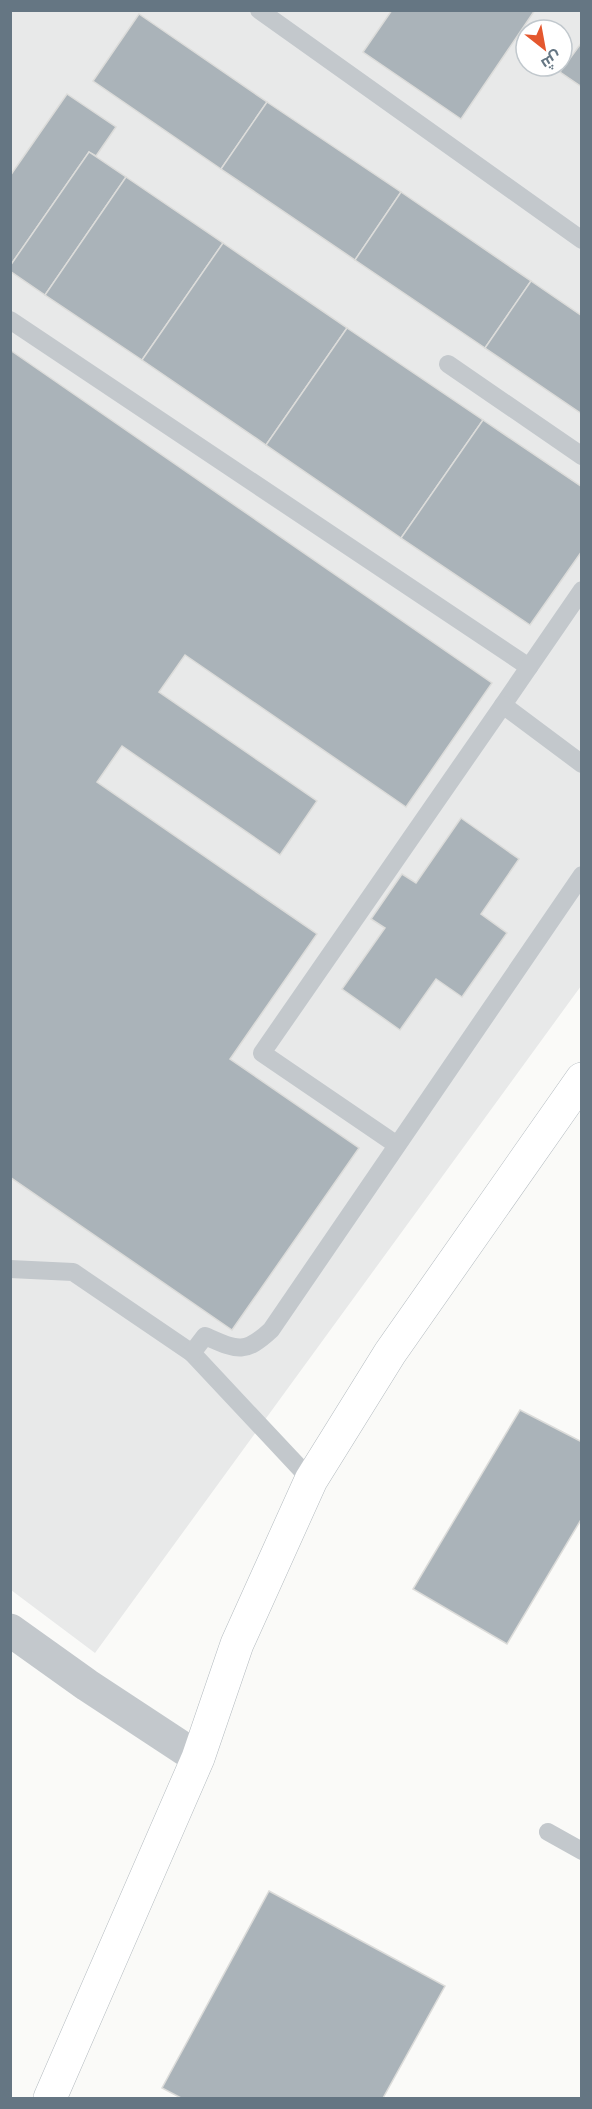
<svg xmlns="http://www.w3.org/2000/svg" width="592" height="2109" font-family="Lato,Cairo,sans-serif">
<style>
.built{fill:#e8e9e9;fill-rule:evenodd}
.building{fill:#aab3b9;stroke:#dcdcda;stroke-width:1.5}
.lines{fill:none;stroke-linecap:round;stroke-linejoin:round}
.secondary-casing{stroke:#b3babf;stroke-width:34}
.service{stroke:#c3c8cc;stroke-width:18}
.minor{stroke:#c3c8cc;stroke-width:33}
.secondary{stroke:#fff;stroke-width:33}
</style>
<rect width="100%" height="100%" fill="#fafaf8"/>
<path class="built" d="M 11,11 L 581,11 L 581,986 L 95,1653 L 11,1590 ZM 526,30 L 562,30 L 562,66 L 526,66 Z"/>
<g class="building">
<polygon points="392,10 535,10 461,119 363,52"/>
<polygon points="139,14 267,102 221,169 93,81"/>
<polygon points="582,42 582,87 560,72"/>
<polygon points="67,94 116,127 96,156 89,152 10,266 10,176"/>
<polygon points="267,102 401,192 355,260 221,169"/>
<polygon points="89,152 126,177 45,295 10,271 10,266"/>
<polygon points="126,177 223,243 142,360 45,295"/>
<polygon points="401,192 531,281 485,348 355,260"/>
<polygon points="223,243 347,328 266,445 142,360"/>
<polygon points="531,281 582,316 582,414 485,348"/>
<polygon points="347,328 483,420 401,538 266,445"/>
<polygon points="10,350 492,683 406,807 185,655 159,692 317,801 280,855 122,746 97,782 317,934 230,1059 359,1148 232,1330 10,1177"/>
<polygon points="483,420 582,487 582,551 530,625 401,538"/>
<polygon points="461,818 519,859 481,914 507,933 462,997 436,979 400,1030 342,989 385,928 371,919 402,874 416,883"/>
<polygon points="520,1410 582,1442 582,1518 507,1644 413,1589"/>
<polygon points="269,1891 445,1986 383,2098 181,2098 162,2088"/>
</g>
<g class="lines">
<g class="secondary-casing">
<polyline id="secondary" points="50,2098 198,1758 237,1644 311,1480 390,1353 582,1079"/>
</g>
<g class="service">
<polyline points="259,10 582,240"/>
<polyline points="10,320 529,667"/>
<polyline points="448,364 582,456"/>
<polyline points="582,590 503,705 582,764"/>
<polyline points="397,1145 262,1053 503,705"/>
<polyline points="10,1269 73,1272 192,1353 311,1480"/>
<path d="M 192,1353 L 205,1336 C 237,1350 244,1355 271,1330 L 582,875"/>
<polyline points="548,1832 582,1851"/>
</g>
<polyline class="minor" points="10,1630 87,1685 198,1758"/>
<use href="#secondary" class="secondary"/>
</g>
<rect width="592" height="2109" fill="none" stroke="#657683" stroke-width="24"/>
<g transform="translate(544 48) rotate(149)"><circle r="28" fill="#ffffff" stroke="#c1c8cd" stroke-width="1.5"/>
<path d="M0-4.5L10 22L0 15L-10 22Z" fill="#e4572e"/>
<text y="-9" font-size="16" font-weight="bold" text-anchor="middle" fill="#657683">ش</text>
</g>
</svg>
